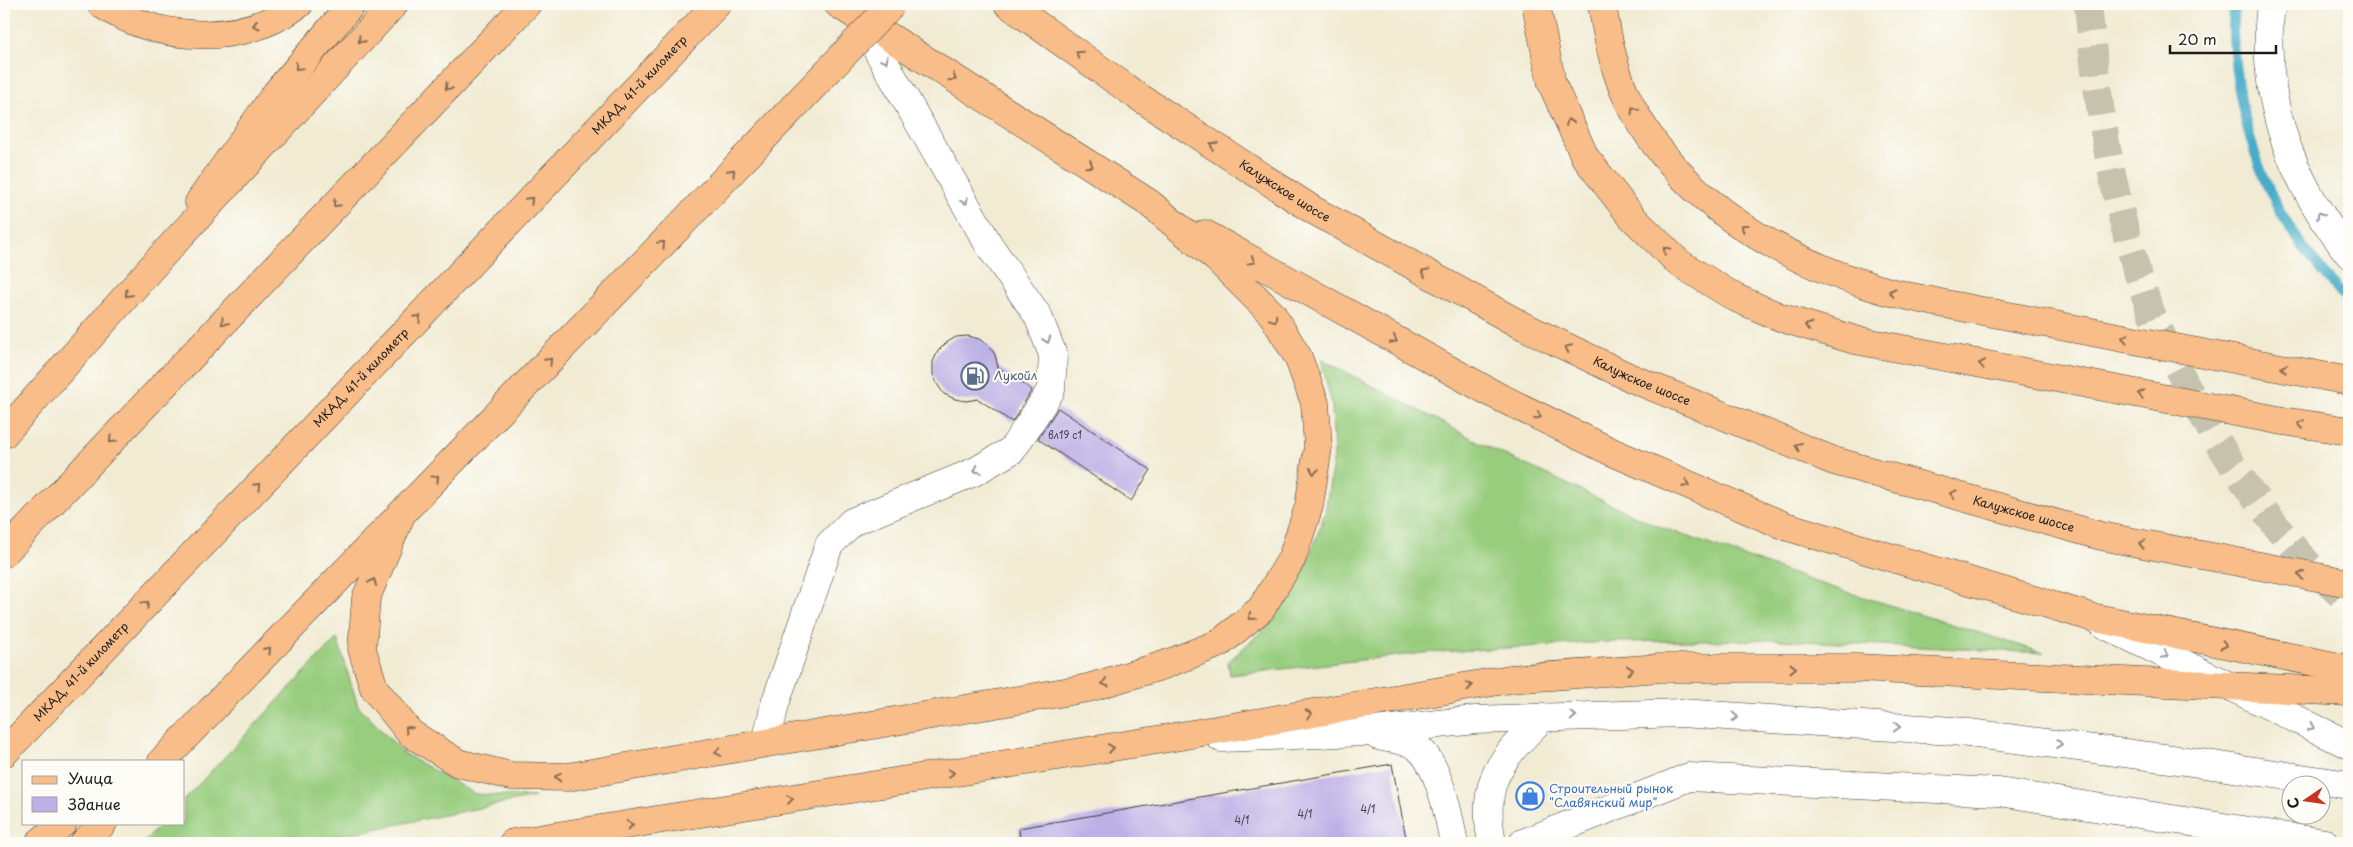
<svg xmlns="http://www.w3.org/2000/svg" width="2353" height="847" font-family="'Playpen Sans',sans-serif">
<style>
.grass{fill:#98cd7e;stroke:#5a744d}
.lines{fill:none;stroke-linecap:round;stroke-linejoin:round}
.stream{stroke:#47acc7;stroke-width:10}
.building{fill:#bcb0e6}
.highway-tunnel{stroke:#c6c2ae;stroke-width:28;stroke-dasharray:28 14;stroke-linecap:butt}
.minor-casing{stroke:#3c3b37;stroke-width:29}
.major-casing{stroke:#3c3b37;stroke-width:29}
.highway-casing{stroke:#3c3b37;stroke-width:29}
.minor{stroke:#fff;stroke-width:28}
.major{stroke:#f8bd88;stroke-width:28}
.highway{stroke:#f8bd88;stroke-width:28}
.major-bridge-casing{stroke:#3c3b37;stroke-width:29;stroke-linecap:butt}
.major-bridge{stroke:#f8bd88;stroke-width:28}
.oneway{stroke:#8a6c52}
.oneway2{stroke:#999}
.labels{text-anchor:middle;stroke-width:4;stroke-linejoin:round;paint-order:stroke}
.number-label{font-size:10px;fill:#44414e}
.street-label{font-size:12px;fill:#1c1c1c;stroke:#fdfcf7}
.service-label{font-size:12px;fill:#4e5e75;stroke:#fdfcf7;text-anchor:start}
.shop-label{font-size:12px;fill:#366cbe;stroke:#fdfcf7;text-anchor:start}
</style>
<rect width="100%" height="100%" fill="#fdfcf7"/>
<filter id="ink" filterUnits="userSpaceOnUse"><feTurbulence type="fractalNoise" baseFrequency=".02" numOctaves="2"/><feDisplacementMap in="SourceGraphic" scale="10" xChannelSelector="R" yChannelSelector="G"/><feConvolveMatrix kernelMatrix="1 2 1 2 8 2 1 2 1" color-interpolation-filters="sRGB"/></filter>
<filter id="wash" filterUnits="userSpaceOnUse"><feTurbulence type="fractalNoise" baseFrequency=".0096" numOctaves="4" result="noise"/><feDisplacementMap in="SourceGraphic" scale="20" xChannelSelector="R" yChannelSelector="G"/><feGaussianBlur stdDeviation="1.12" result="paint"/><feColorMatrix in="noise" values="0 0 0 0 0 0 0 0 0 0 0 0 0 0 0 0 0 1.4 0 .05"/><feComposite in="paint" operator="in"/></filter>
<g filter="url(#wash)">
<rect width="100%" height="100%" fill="#f1ebd3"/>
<g class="grass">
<polygon points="1321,359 1496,451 1655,525 1815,582 2044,653 1778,640 1606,642 1423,653 1230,675 1228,662 1273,621 1306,568 1325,513 1334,456 1332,405"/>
<polygon points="337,638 358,706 403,753 475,794 534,797 305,843 143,843 162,823 184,823 184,800"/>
</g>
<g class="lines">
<path class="stream" d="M 2234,4 C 2228,68 2249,155 2280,211 C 2298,244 2324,274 2349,302"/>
</g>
<g id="blocks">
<g class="building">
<polygon points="968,336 979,339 989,346 995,355 998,367 1032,390 1012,422 978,399 966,401 955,399 944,394 937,384 933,374 933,362 938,351 946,343 956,337"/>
<polygon points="1058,408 1151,470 1131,501 1038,439"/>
<polygon points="1392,764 1407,843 1020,843 1019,828"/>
</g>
</g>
</g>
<g filter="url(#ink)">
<use href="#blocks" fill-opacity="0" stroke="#3c3b37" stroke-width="1"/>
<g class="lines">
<path class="highway-tunnel" d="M 2088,4 C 2097,107 2114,209 2149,307 C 2155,322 2163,337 2170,352 C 2204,425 2249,497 2303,558 C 2317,574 2334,588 2349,603"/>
<g class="minor-casing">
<g id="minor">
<path d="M 2271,4 C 2259,99 2291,180 2349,254"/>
<polyline points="2103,624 2349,745"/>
<path d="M 1378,736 C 1389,739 1407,740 1416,746 C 1439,763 1449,816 1454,843"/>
<polyline points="1221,738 1365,732 1475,720 1681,713 1953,731 2179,760 2349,785"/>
<polyline points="766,743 775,704 829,545 852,522 974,472 1012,450 1051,390 1053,355 1038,316 989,245 859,18"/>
<path d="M 1492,843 C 1480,780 1501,759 1543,717"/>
<polyline points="1523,843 1689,777 1999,792 2325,843"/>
</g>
</g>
<g class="major-casing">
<g id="major">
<path d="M 101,4 C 159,42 241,47 299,4"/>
<path id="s1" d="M 1008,4 L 1136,95 L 1313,210 L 1519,324 L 1631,378 L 1834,461 L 2101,536 L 2349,583"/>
<polyline points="199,202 276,93 352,4"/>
<polyline points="1205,234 1495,395 1612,452 1785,526 2091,617 2349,669"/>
<polyline points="402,513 366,598 362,649 374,688 410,733 458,763 511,776 568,777 1088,688 1164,665 1220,643 1261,609 1292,558 1309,506 1318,447 1315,403 1298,357 1272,314 1217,259 1149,203 838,4"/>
<polyline points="162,761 698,207"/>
<polyline points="39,843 63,823"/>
<polyline points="84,843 103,823"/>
</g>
</g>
<g class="highway-casing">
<g id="highway">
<polyline points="1536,4 1552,84 1585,157 1632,217 1679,263 1736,298 1782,318 1855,340 2283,421 2349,431"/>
<path d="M 1602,4 C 1607,37 1614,72 1629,102 C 1679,199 1772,255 1873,287 C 1895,294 1918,298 1940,303 L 2349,381"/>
<polyline points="4,434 160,258 394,4"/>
<polyline points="4,553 527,4"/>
<path id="s2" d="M 4,753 L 717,4"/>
<polyline points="513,843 1157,740 1510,679 1660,668 1857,668 2349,692"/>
</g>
</g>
<use href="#minor" class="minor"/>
<use href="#major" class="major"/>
<use href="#highway" class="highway"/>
<g class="major-bridge-casing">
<polyline id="major-bridge" points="698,207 892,4"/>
</g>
<use href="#major-bridge" class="major-bridge"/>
</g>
<defs><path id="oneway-chevron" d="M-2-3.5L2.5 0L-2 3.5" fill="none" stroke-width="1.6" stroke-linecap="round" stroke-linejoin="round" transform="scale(1.25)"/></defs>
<g class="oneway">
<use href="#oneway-chevron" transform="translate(256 25) rotate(163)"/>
<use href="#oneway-chevron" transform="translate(361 40) rotate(133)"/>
<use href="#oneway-chevron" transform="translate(1079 54) rotate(-145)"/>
<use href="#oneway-chevron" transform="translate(298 67) rotate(131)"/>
<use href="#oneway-chevron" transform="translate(953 78) rotate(33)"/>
<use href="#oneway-chevron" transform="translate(448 87) rotate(134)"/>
<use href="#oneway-chevron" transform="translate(1634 110) rotate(-121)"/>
<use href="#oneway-chevron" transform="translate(1569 122) rotate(-115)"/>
<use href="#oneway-chevron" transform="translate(1213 145) rotate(-147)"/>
<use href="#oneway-chevron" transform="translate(1090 165) rotate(33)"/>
<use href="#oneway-chevron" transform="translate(732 172) rotate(-46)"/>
<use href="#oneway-chevron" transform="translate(530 200) rotate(-46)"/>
<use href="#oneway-chevron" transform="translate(336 204) rotate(134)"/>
<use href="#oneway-chevron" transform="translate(1744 227) rotate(-144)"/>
<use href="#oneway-chevron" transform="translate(662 244) rotate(-46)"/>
<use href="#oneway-chevron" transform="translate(1666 250) rotate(-136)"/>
<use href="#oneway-chevron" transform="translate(1252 261) rotate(29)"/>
<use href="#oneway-chevron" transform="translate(1425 272) rotate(-151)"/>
<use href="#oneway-chevron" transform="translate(1892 292) rotate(-166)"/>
<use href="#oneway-chevron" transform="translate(128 294) rotate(132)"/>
<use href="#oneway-chevron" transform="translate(418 318) rotate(-46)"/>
<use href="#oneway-chevron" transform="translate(1274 319) rotate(56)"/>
<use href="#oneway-chevron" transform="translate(224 322) rotate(134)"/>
<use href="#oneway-chevron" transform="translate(1808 326) rotate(-163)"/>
<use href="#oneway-chevron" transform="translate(2125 338) rotate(-169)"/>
<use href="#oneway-chevron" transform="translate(1394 340) rotate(28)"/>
<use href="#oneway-chevron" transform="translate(1568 348) rotate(-154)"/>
<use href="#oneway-chevron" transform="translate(549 361) rotate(-46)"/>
<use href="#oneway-chevron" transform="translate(1982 364) rotate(-169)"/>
<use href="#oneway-chevron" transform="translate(2284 368) rotate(-169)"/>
<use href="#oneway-chevron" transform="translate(2141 394) rotate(-169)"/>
<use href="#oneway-chevron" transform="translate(1538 416) rotate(26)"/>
<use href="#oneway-chevron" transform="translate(2301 424) rotate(-172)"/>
<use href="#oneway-chevron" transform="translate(112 440) rotate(134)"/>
<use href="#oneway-chevron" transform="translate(1798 446) rotate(-158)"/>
<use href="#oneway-chevron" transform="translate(1314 471) rotate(99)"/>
<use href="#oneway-chevron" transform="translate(436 478) rotate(-46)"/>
<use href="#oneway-chevron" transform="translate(1686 484) rotate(23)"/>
<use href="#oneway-chevron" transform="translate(258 486) rotate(-46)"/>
<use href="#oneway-chevron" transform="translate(1953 494) rotate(-164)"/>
<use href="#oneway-chevron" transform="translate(2142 544) rotate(-169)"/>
<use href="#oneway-chevron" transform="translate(2301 575) rotate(-170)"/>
<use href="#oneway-chevron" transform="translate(373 582) rotate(-67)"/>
<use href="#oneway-chevron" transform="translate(146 604) rotate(-46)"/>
<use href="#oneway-chevron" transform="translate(1251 617) rotate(141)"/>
<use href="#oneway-chevron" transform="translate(2224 645) rotate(12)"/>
<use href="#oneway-chevron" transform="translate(268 650) rotate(-46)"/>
<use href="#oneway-chevron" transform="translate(1793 668)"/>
<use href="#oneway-chevron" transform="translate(1630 670) rotate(-4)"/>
<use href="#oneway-chevron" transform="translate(1105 683) rotate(163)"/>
<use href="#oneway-chevron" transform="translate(1469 686) rotate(-10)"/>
<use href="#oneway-chevron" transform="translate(1309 714) rotate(-10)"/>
<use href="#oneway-chevron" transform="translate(408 729) rotate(-133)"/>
<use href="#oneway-chevron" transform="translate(1111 748) rotate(-9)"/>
<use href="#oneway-chevron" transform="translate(718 752) rotate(170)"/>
<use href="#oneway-chevron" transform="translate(951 773) rotate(-9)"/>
<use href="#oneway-chevron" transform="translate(558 777) rotate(-178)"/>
<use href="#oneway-chevron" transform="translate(790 799) rotate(-9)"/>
<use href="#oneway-chevron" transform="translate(630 825) rotate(-9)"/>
</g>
<g class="oneway2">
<use href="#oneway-chevron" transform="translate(885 60) rotate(59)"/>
<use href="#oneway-chevron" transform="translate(965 201) rotate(61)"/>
<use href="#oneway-chevron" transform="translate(2320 215) rotate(-119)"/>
<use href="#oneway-chevron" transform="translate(1047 340) rotate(70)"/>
<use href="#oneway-chevron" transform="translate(977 470) rotate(153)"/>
<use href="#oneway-chevron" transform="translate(2165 655) rotate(27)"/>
<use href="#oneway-chevron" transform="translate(1573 716) rotate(-2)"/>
<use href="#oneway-chevron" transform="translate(1735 717) rotate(4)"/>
<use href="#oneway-chevron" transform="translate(1897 727) rotate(4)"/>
<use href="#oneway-chevron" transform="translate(2311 727) rotate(26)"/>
<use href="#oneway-chevron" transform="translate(2059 744) rotate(7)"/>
</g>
</g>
<defs>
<g id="fuel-ring" transform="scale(1.4375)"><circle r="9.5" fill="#fdfcf7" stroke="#5c6f8a" stroke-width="1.5"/><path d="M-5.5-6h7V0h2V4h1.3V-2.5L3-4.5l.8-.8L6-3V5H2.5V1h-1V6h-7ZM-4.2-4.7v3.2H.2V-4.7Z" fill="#5c6f8a"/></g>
<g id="shop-ring" transform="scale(1.4375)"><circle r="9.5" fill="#fdfcf7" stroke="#3f7fe0" stroke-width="1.5"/><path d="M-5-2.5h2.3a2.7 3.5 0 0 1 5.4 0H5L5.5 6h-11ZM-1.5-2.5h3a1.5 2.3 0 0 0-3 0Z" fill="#3f7fe0"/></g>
</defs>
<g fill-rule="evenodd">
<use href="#fuel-ring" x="975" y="376"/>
<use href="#shop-ring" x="1530" y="796"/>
</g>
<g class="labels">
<g class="number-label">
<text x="1065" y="439">вл19 с1</text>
<text x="1368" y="813">4/1</text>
<text x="1305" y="818">4/1</text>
<text x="1242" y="824">4/1</text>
</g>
<g class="street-label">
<text dy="4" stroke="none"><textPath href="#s2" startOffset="922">МКАД, 41-й километр</textPath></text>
<text dy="4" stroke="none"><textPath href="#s1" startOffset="334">Калужское шоссе</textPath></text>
<text dy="4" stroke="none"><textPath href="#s2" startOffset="518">МКАД, 41-й километр</textPath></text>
<text dy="4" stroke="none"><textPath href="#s1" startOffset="739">Калужское шоссе</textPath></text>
<text dy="4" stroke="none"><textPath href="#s1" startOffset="1144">Калужское шоссе</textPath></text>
<text dy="4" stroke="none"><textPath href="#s2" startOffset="112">МКАД, 41-й километр</textPath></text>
</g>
<g class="service-label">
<text x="994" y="380">Лукойл</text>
</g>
<g class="shop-label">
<text x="1549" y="793">Строительный рынок<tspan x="1549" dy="14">"Славянский мир"</tspan></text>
</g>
</g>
<rect width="2353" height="847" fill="none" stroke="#fdfcf7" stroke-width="20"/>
<rect x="22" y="760" width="162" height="65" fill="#fdfcf7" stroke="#a3a29f"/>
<rect x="32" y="776" width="25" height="8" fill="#f8bd88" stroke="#a3a29f"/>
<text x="68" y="784" font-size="15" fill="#1c1c1c">Улица</text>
<rect x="32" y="797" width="25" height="15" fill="#bcb0e6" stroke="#a3a29f"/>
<text x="68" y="810" font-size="15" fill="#1c1c1c">Здание</text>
<g transform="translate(2306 800) rotate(257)"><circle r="24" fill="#fdfcf7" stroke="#a3a29f"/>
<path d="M0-4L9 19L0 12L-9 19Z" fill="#c8321e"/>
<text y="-8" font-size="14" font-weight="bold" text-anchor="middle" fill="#1c1c1c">С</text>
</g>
<path d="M2170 45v8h106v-8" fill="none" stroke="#1c1c1c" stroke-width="2.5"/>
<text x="2178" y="45" font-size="15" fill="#1c1c1c" stroke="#fdfcf7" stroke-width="4" paint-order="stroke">20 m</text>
</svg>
